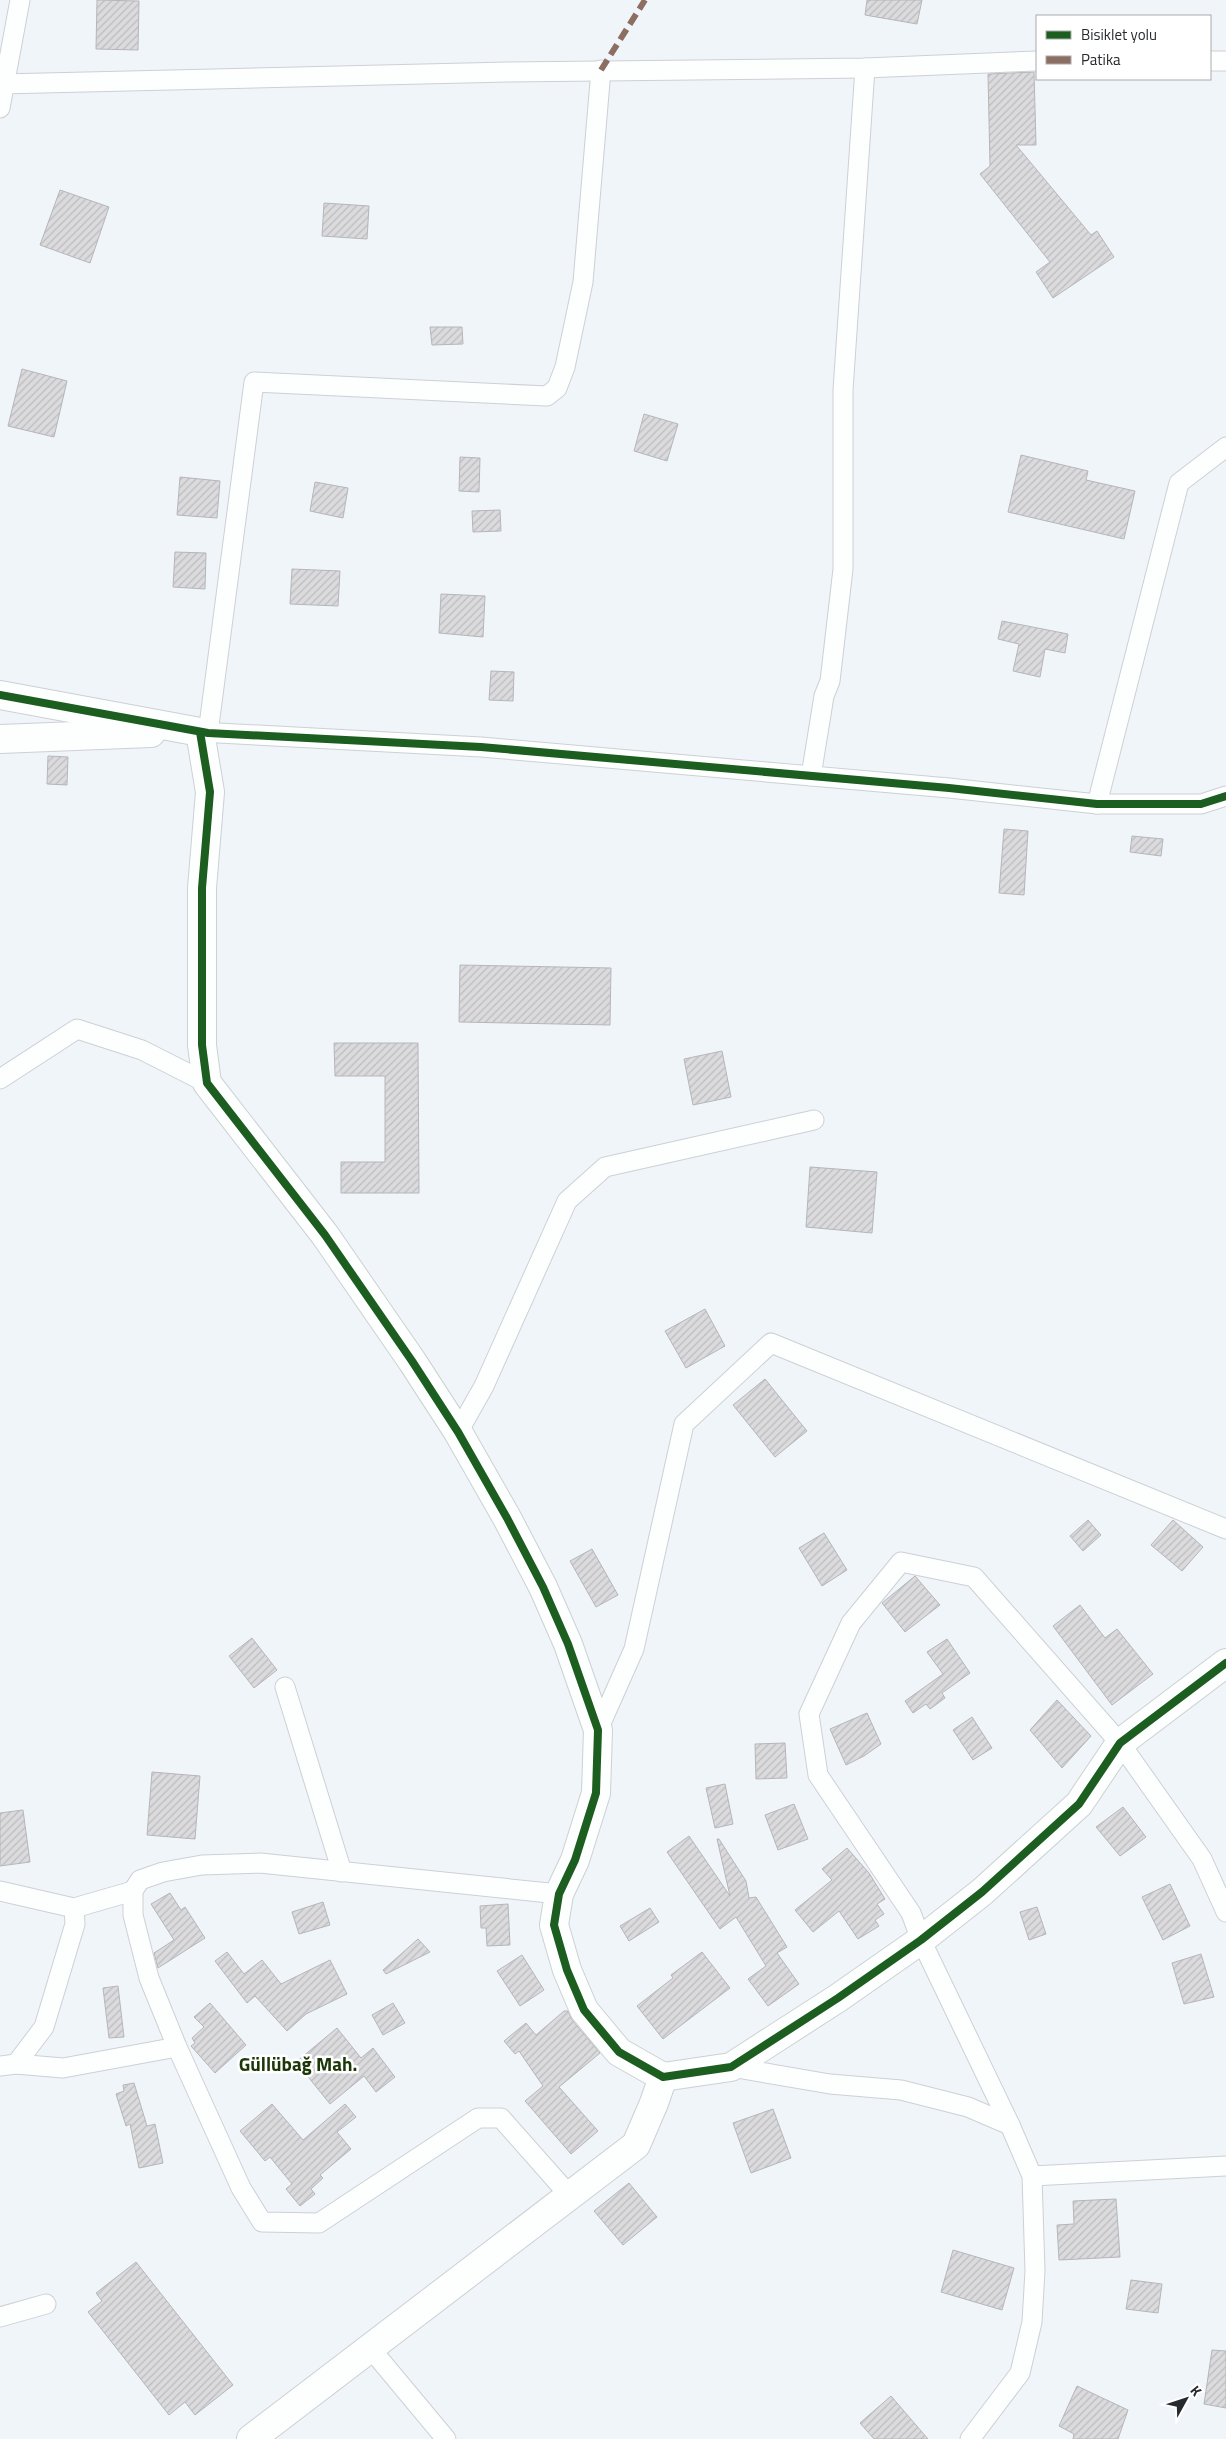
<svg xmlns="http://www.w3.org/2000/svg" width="1226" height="2439" font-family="'Titillium Web',sans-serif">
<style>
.building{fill:url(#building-hatch);stroke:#b6b6ba}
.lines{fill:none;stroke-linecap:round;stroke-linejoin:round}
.street-casing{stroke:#cdd0d4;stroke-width:21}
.secondary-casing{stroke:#cdd0d4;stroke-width:30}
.street{stroke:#fdfefe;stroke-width:19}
.secondary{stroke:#fdfefe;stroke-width:28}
.quiet{stroke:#8d6e63;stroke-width:6;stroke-dasharray:12 6;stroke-linecap:butt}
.cycleway-casing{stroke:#fff;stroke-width:11}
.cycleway{stroke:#1b5e20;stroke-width:8}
.labels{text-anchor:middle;stroke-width:5;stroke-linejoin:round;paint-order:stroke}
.district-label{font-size:19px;font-weight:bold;fill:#1b3708;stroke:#fff}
</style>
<defs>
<pattern id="building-hatch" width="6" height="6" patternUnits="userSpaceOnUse" patternTransform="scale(1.25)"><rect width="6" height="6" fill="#dbdbde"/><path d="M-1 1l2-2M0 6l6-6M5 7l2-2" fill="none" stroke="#bcbcbf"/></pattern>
</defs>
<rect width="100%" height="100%" fill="#f0f5fa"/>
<g class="building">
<polygon points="97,0 139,1 138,50 96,49"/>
<polygon points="867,0 922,0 917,24 865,15"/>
<polygon points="1034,72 1036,145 1016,145 1091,235 1097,231 1114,257 1053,298 1036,272 1050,262 980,174 990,166 988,74"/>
<polygon points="60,190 109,207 90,263 40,245"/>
<polygon points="324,203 369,206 367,239 322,236"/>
<polygon points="430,327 462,327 463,344 432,345"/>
<polygon points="22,369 67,381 54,437 8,426"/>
<polygon points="644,414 678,424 667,461 634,451"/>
<polygon points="1021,455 1088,471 1086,480 1135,491 1124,539 1008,512"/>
<polygon points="460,457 480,458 479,492 459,491"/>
<polygon points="180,477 220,481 217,518 177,515"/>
<polygon points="315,482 348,488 343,518 310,511"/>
<polygon points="500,510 501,531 473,532 472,511"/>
<polygon points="175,552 206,553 205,589 173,587"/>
<polygon points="292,569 340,571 338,606 290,604"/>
<polygon points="441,594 485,596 483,637 439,633"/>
<polygon points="1002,621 1068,634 1065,653 1045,649 1040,677 1013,671 1019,644 998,639"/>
<polygon points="491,671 514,672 513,701 489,700"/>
<polygon points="48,756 68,757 67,785 47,784"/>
<polygon points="1004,829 1028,831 1024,895 999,893"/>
<polygon points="1132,836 1163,839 1161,856 1130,852"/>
<polygon points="460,965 611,968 610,1025 459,1022"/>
<polygon points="334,1043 418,1043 419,1193 341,1193 341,1162 385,1162 385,1076 335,1076"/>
<polygon points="722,1051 731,1097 693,1105 684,1059"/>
<polygon points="810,1167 877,1172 872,1233 806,1227"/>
<polygon points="705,1309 725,1346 686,1368 665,1331"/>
<polygon points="765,1379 807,1431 775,1457 733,1405"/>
<polygon points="1088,1520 1101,1535 1083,1551 1070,1536"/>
<polygon points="1173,1520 1203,1547 1182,1571 1151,1545"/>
<polygon points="824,1533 847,1570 822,1586 799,1548"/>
<polygon points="592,1549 618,1595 596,1607 570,1561"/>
<polygon points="915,1576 940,1605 905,1632 882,1603"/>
<polygon points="1080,1605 1105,1638 1117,1629 1153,1674 1112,1705 1053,1626"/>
<polygon points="252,1638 277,1670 254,1688 229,1656"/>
<polygon points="947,1639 970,1673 942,1693 945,1698 930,1709 926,1704 913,1713 905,1701 943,1674 927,1652"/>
<polygon points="1057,1700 1091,1736 1062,1768 1030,1730"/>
<polygon points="867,1713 881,1744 864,1756 846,1765 830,1729"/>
<polygon points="972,1717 992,1748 973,1760 953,1730"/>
<polygon points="785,1743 787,1778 756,1779 755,1744"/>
<polygon points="152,1772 200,1776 195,1839 147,1835"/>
<polygon points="725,1784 733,1824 715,1828 706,1788"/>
<polygon points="794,1804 808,1839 778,1850 765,1815"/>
<polygon points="1123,1807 1146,1837 1120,1856 1096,1827"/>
<polygon points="23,1810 30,1862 0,1866 0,1813"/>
<polygon points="689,1836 730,1896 717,1839 719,1839 746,1881 749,1898 756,1897 787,1947 777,1953 799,1984 768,2006 748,1979 766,1966 736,1917 720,1929 667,1852"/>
<polygon points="847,1848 869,1873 885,1899 877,1904 884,1914 875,1920 879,1926 858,1939 839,1911 813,1932 795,1910 832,1880 822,1869"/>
<polygon points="1170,1884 1190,1926 1163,1940 1142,1897"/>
<polygon points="170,1893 181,1910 185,1907 205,1938 158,1968 154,1953 174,1940 151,1904"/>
<polygon points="323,1902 330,1925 299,1934 292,1912"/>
<polygon points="508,1904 510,1945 487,1946 486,1928 481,1928 480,1906"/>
<polygon points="1037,1907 1046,1934 1029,1940 1020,1912"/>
<polygon points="650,1908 659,1922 629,1941 620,1926"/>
<polygon points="418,1939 430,1952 386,1974 383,1970"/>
<polygon points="227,1952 244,1974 262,1960 281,1984 330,1960 347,1994 306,2014 287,2031 255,1996 247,2003 215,1961"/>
<polygon points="702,1952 730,1988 663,2039 637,2006 673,1978 671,1975"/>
<polygon points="1201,1954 1214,1997 1184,2004 1172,1963"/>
<polygon points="522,1955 544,1990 520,2006 497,1971"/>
<polygon points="118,1986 124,2037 109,2038 103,1988"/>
<polygon points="210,2003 246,2045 215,2073 191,2046 195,2043 192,2038 204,2027 194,2017"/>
<polygon points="393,2003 405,2023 383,2035 372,2015"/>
<polygon points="564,2011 568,2011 572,2020 600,2053 559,2087 598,2131 571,2154 525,2101 543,2086 519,2051 515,2054 504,2041 526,2023 536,2035"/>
<polygon points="337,2028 361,2058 373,2048 395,2077 376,2092 364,2076 330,2104 296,2062"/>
<polygon points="134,2083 147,2126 155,2124 163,2163 139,2168 130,2124 126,2126 116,2094 124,2091 123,2085"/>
<polygon points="272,2104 303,2140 345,2104 356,2117 337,2132 351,2149 320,2175 323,2178 311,2189 315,2194 300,2206 286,2189 292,2184 270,2157 265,2161 240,2131"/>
<polygon points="773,2109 791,2158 751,2173 733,2123"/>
<polygon points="629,2183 657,2217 623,2245 594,2211"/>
<polygon points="1116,2199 1120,2257 1059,2260 1057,2225 1074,2224 1073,2201"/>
<polygon points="953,2250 1014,2268 1002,2310 941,2292"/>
<polygon points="136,2262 233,2385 195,2415 185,2402 169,2415 88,2312 102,2301 96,2293"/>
<polygon points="1131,2280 1162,2284 1158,2313 1126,2309"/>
<polygon points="1212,2350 1226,2351 1226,2408 1204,2404"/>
<polygon points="1077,2386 1128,2410 1118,2439 1073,2439 1074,2434 1059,2426"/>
<polygon points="891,2396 928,2439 874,2439 860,2423"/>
</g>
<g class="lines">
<g class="street-casing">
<g id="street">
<polyline points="1210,61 1226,61"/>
<polyline points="0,84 508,72 865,68 1037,61"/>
<polyline points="0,108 20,0"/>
<polyline points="200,732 481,747 949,788 1097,804 1201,804 1226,796"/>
<polyline points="208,733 254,382 547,396 557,388 565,367 583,282 601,70"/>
<polyline points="811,776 824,696 830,681 843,569 843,390 865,68"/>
<polyline points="1097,804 1179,483 1226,447"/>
<polyline points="0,1079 77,1029 142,1050 207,1083"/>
<polyline points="458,1432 484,1386 567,1201 605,1167 814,1120"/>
<polyline points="285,1687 342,1872"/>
<polyline points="598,1730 634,1649 684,1424 771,1343 1226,1529"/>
<polyline points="0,1891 74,1908 133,1891"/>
<polyline points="559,1894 260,1863 202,1865 163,1872 140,1880 133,1891 133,1915 149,1978 177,2047 241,2188 262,2222 319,2223 478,2118 501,2118 570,2196"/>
<polyline points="16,2064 44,2027 75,1924 74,1908"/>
<polyline points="0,2066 16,2064 63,2068 177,2047"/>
<polyline points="731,2067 830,2084 901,2090 968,2107 1010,2125 1032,2176 1035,2271 1032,2322 1020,2373 970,2439"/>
<polyline points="1010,2125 921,1940 911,1913 818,1775 809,1714 851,1623 901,1562 974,1577 1120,1743 1202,1859 1226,1912"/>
<polyline points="1032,2176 1226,2166"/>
<polyline points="0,2317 46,2304"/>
<polyline points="371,2349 446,2439"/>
</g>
</g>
<g class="secondary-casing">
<g id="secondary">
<polyline points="0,695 200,732"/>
<polyline points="200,732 210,792 202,888 202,1045 207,1083 325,1235 412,1361 458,1432 507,1518 543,1587 568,1644 598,1730 596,1793 575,1860 559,1894 554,1925 567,1970 584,2010 619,2052 663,2077 731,2067 838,1998 921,1940 982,1892 1079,1804 1120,1743 1226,1663"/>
<polyline points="0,739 151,733"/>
<polyline points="251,2439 636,2145 654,2103 663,2077"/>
</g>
</g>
<use href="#street" class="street"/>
<use href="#secondary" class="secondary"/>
<polyline class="quiet" points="601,70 645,0"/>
<g class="cycleway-casing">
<g id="cycleway">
<polyline points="0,695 208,733 481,747 949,788 1097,804 1201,804 1226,796"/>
<polyline points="200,732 210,792 202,888 202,1045 207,1083 325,1235 412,1361 458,1432 507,1518 543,1587 568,1644 598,1730 596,1793 575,1860 559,1894 554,1925 567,1970 584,2010 619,2052 663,2077 731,2067 838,1998 921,1940 982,1892 1079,1804 1120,1743 1226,1663"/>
</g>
</g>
<use href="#cycleway" class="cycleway"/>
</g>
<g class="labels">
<g class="district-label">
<text x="298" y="2071">Güllübağ Mah.</text>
</g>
</g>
<rect x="1036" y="15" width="175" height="65" fill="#ffffff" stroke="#a9aaab"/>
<rect x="1046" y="31" width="25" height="8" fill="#1b5e20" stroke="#a9aaab"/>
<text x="1081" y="40" font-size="15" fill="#272a2d">Bisiklet yolu</text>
<rect x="1046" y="56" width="25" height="8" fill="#8d6e63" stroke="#a9aaab"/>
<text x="1081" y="65" font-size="15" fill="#272a2d">Patika</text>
<g transform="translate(1186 2399) rotate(50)" stroke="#ffffff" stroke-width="4" paint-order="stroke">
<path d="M0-4L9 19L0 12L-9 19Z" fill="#272a2d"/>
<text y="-8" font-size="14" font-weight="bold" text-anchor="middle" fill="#272a2d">K</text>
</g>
</svg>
